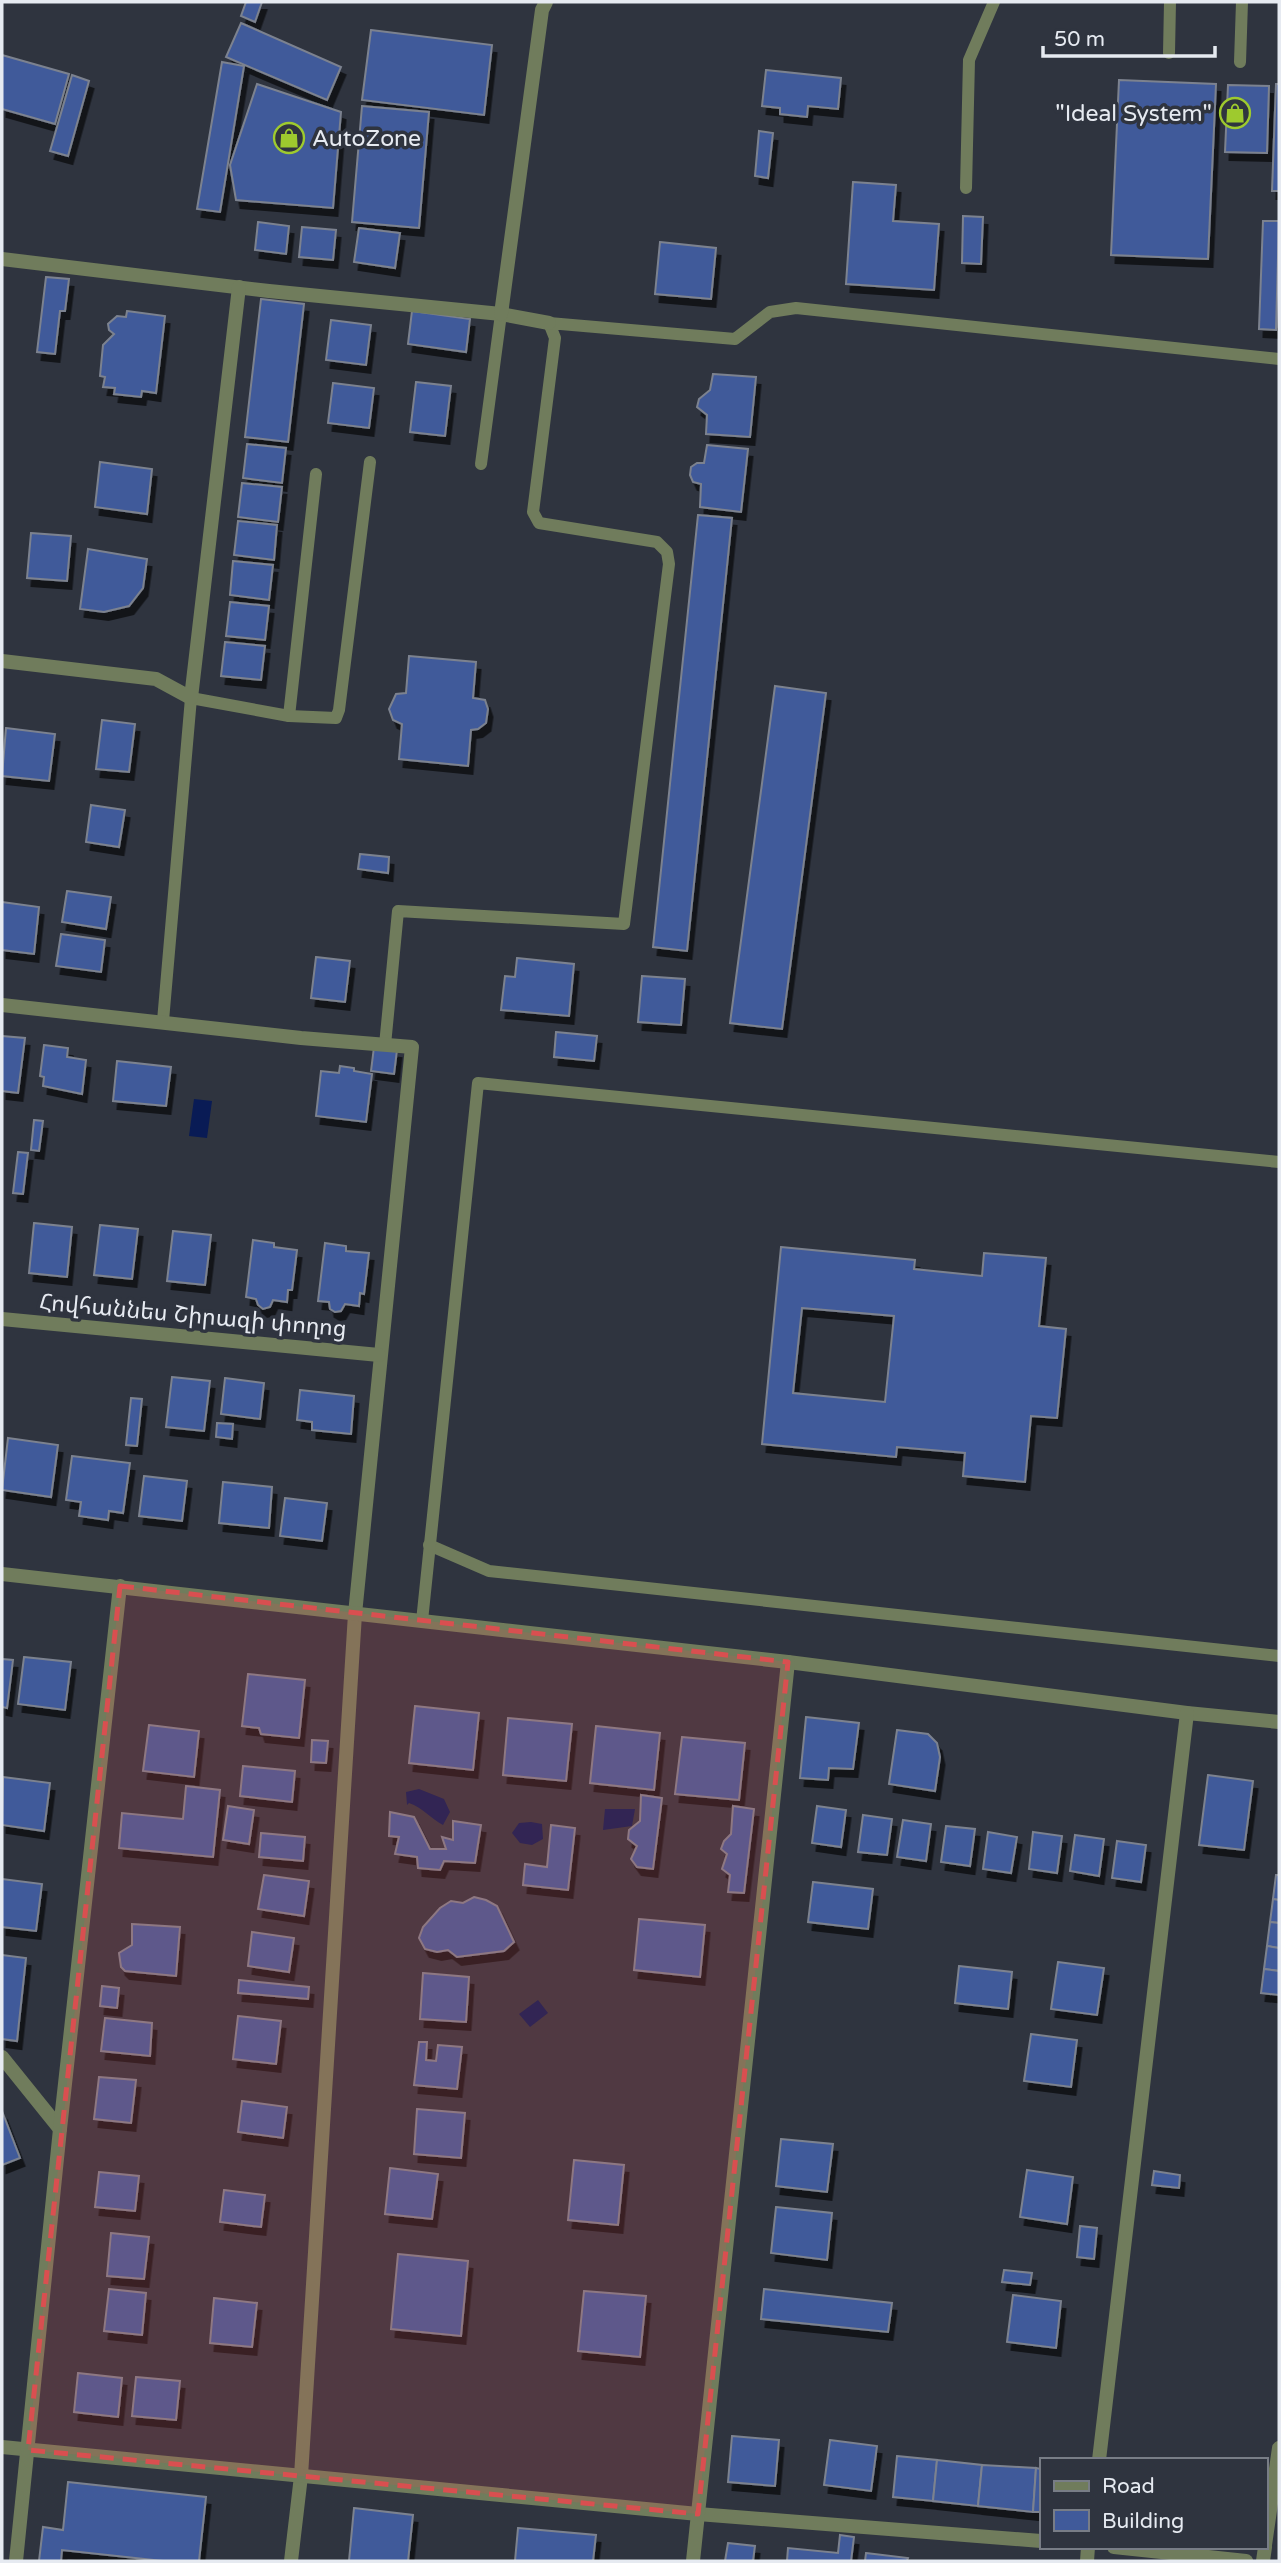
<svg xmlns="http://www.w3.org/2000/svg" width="1281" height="2563" font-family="'Varela Round','Noto Sans Armenian',sans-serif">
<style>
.water{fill:#091b55}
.building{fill:#405a9a;stroke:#7c828f;stroke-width:2;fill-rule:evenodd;filter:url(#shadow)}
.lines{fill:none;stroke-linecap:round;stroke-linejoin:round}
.lane{stroke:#707c5c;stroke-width:12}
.street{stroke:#707c5c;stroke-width:14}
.marked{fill:#d94f50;fill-opacity:0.2;stroke:#d94f50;stroke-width:5;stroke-dasharray:14 9;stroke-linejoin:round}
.labels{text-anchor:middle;stroke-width:7;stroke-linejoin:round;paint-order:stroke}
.poi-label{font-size:23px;fill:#e6eaf1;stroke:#2f343f;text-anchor:end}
.street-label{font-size:23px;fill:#e6eaf1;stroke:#2f343f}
</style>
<defs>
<filter id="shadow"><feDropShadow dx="4.5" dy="8" stdDeviation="0" flood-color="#0009"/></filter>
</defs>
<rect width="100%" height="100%" fill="#2f343f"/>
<g class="water">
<polygon points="194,1099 212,1101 207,1138 189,1136"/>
<path d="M 419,1789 L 444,1799 L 450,1812 L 443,1825 C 430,1818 423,1808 409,1803 L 407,1805 L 406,1792 Z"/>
<polygon points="605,1809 635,1809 632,1826 603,1830"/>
<polygon points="531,1822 542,1824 543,1839 532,1845 520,1843 512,1833 519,1823"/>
<polygon points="538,2000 548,2013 530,2027 519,2014"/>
</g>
<g class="building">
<polygon points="246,2 262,2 255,22 241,16"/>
<polygon points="241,23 341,67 327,100 226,57"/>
<polygon points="371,30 492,45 484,115 362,100"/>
<polygon points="2,55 69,74 55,124 2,109"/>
<polygon points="222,62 244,66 220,212 197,209"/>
<polygon points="766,70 841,78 838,109 808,106 807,117 780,114 780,108 762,106"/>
<polygon points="72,75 89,81 68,156 50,151"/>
<polygon points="1119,80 1216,84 1208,259 1111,255"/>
<polygon points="257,84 341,112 333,208 236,200 230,165"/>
<polygon points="1276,84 1279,84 1279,191 1272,191"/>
<polygon points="1228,85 1269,86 1267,153 1225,152"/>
<polygon points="362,106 429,112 419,228 352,222"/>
<polygon points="759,131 773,133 768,178 755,176"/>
<polygon points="853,182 896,185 893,221 939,224 934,290 846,284"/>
<polygon points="963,216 983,217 981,264 962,263"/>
<polygon points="1263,221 1279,221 1276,330 1259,329"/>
<polygon points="258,222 289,226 286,254 255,250"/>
<polygon points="302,227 336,230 333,260 299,257"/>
<polygon points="359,228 400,233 395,268 354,262"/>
<polygon points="660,242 716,248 711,299 655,294"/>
<polygon points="46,277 69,279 65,311 60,311 55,354 37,352"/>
<polygon points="261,299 304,304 288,442 245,437"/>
<polygon points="127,311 165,316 156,393 142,391 141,397 114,394 115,388 103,387 105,377 100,376 103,345 114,334 109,330 108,324 117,316 126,317"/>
<polygon points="412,311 470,319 466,352 408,344"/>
<polygon points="331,320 371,325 366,365 326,360"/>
<polygon points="713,374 756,377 750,437 706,434 707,415 697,407 699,399 710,390"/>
<polygon points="416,382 451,386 445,436 410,432"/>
<polygon points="333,383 374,388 369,428 328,423"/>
<polygon points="247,444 286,448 282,483 243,478"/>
<polygon points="707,445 748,449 741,512 700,507 701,484 693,482 690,475 691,467 697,463 704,463"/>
<polygon points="100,462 152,469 147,514 95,507"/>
<polygon points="242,483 282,487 278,522 238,517"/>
<polygon points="698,515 732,518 687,951 653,947"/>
<polygon points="238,521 277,525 274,560 234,555"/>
<polygon points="31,533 71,536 67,581 27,578"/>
<polygon points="88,549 147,559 143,588 129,606 104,612 80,609"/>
<polygon points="233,561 273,565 269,600 230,595"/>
<polygon points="230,602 269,606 265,640 226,636"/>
<polygon points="225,642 265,646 261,680 221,676"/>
<polygon points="409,656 476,662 473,698 485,700 488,709 486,723 478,729 471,730 468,766 399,759 402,724 393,720 389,709 396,694 406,693"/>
<polygon points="775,686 826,693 782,1029 730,1023"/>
<polygon points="102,720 135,724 129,772 96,769"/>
<polygon points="6,728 55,734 49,781 2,776"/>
<polygon points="91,805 125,810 119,847 86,842"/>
<polygon points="360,854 389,857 388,873 358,869"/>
<polygon points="67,891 111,897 106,929 62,922"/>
<polygon points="2,902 39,907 34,954 2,950"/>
<polygon points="61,934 105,940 101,972 56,966"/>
<polygon points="316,957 350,961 345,1002 311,998"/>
<polygon points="517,958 574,964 569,1016 501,1010 505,976 515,977"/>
<polygon points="642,976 685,979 681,1025 638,1022"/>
<polygon points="556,1032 597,1036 594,1061 554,1057"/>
<polygon points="2,1036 25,1038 18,1093 2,1091"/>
<polygon points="44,1045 68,1048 67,1057 86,1060 82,1094 43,1086 44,1077 40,1076"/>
<polygon points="374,1047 397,1050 394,1074 371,1071"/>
<polygon points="117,1061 171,1067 166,1106 113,1101"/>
<polygon points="340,1066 354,1068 354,1071 372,1074 366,1122 316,1116 321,1071 339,1073"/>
<polygon points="34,1120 43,1121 39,1151 31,1150"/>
<polygon points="18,1152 28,1153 23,1194 13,1193"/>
<polygon points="34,1223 72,1227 67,1277 29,1273"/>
<polygon points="100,1225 138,1229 132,1279 94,1275"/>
<polygon points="173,1231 211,1235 205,1285 167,1281"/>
<polygon points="253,1240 274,1243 274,1247 297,1250 292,1290 288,1290 287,1302 273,1300 270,1307 263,1309 258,1305 256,1299 246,1297"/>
<polygon points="325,1243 346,1246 346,1251 369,1253 364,1294 360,1293 359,1306 345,1304 341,1311 335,1312 330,1309 329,1302 318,1301"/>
<path d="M 781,1247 L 915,1260 L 914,1269 L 982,1276 L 984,1253 L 1046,1258 L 1039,1326 L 1066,1329 L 1057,1418 L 1031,1416 L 1025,1482 L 963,1476 L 965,1453 L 897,1447 L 896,1457 L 762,1444 ZM 802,1308 L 894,1316 L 885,1402 L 793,1393 Z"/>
<polygon points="172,1377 210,1381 204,1431 166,1427"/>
<polygon points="225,1378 264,1383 260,1419 221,1414"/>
<polygon points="300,1390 354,1396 351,1434 312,1430 312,1422 297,1420"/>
<polygon points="131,1398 142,1399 137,1446 126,1445"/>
<polygon points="217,1423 233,1424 232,1439 216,1437"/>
<polygon points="8,1438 58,1445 51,1497 2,1490"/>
<polygon points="72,1456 130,1463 123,1513 109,1511 108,1520 79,1516 81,1502 66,1500"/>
<polygon points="144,1476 187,1481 182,1521 139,1516"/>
<polygon points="223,1482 272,1487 269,1528 219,1523"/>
<polygon points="285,1498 327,1503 322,1541 280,1536"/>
<polygon points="24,1657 71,1662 65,1710 18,1704"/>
<polygon points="2,1659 13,1660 7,1708 2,1707"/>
<polygon points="248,1674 305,1680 299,1738 261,1734 259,1728 242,1726"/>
<polygon points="415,1706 479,1713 473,1770 409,1763"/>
<polygon points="806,1717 859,1723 853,1769 829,1768 828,1780 800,1778"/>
<polygon points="508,1718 572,1724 566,1781 503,1775"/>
<polygon points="149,1725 199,1731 194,1777 143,1771"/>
<polygon points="596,1726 660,1733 654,1790 590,1783"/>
<polygon points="897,1730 928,1734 937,1743 940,1757 935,1791 889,1784"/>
<polygon points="682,1737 745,1743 739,1800 675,1794"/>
<polygon points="312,1740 328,1741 326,1763 311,1762"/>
<polygon points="243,1766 295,1771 292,1802 240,1796"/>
<polygon points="1208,1775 1253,1781 1244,1850 1199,1845"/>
<polygon points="3,1777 50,1783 44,1831 2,1825"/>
<polygon points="186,1786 220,1790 213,1857 119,1848 122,1813 183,1819"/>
<polygon points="641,1795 662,1798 653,1869 637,1867 631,1859 637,1846 628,1839 629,1830 640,1821"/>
<polygon points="228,1806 254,1810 249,1844 223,1840"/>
<polygon points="733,1806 754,1809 744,1893 728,1892 730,1875 722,1869 727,1854 721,1849 724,1841 731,1834"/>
<polygon points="817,1806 846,1810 841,1847 812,1843"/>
<polygon points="390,1812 414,1817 430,1849 446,1849 442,1837 453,1840 453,1821 481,1825 475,1863 444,1861 440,1870 418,1868 417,1857 395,1854 399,1837 389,1836"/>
<polygon points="863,1815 892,1819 887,1855 858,1852"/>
<polygon points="903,1820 931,1824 926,1861 897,1857"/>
<polygon points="551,1825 575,1828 568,1890 523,1885 525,1864 547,1867"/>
<polygon points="946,1826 975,1829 970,1866 941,1862"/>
<polygon points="988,1832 1017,1837 1011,1873 983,1869"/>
<polygon points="1033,1832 1062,1836 1057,1873 1029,1869"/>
<polygon points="261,1833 305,1837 303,1861 259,1857"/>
<polygon points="1075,1835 1104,1839 1099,1876 1070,1871"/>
<polygon points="1117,1841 1146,1845 1141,1882 1112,1878"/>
<polygon points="264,1875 309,1881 304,1916 258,1909"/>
<polygon points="1276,1875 1279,1875 1279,1900 1273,1899"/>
<polygon points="2,1879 42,1884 36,1931 2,1927"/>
<polygon points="813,1882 873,1889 868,1929 808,1922"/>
<polygon points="474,1897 486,1900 497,1906 514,1942 504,1951 457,1957 448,1950 437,1952 425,1949 419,1938 423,1927 440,1908 451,1901 463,1903"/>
<polygon points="1273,1899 1279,1900 1279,1923 1270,1922"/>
<polygon points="639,1919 705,1925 700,1977 634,1970"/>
<polygon points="1270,1922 1279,1923 1279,1948 1267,1946"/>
<polygon points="132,1924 180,1927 176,1976 125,1971 121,1967 119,1953 132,1945"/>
<polygon points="252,1932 294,1938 289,1972 248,1966"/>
<polygon points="1267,1946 1279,1948 1279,1971 1264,1969"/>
<polygon points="2,1955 26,1958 17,2041 2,2039"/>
<polygon points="1058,1962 1104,1968 1097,2015 1051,2009"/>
<polygon points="959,1966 1012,1972 1008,2009 955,2003"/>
<polygon points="1264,1969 1279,1971 1279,1995 1261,1993"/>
<polygon points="423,1973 469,1977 466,2022 420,2019"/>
<polygon points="239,1980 309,1987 308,1999 238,1993"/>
<polygon points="102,1986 119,1988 117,2008 100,2006"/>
<polygon points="238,2016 281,2021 276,2064 233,2059"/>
<polygon points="105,2018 152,2023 150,2056 101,2051"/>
<polygon points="1031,2034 1077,2040 1071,2087 1024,2081"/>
<polygon points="419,2042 427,2042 426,2060 436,2061 438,2045 462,2047 457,2089 414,2085"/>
<polygon points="99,2077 136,2080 131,2123 94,2119"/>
<polygon points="242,2101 287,2107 283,2138 238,2132"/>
<polygon points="417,2109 465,2113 461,2158 414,2154"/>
<polygon points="2,2111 20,2158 2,2165"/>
<polygon points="781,2139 833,2144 827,2192 776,2186"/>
<polygon points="574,2160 624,2165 618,2225 568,2220"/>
<polygon points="390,2168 438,2174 432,2219 385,2214"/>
<polygon points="1027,2170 1073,2177 1067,2224 1020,2217"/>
<polygon points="1154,2171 1180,2175 1179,2188 1152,2185"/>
<polygon points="99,2172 139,2176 135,2211 95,2207"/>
<polygon points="224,2190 265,2195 261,2227 220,2222"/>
<polygon points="776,2207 832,2213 827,2260 771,2253"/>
<polygon points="1080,2226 1097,2228 1094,2259 1077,2257"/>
<polygon points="111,2233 149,2237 144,2279 107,2276"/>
<polygon points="398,2254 468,2261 461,2336 391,2329"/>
<polygon points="1004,2270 1032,2273 1030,2285 1002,2282"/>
<polygon points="109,2289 146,2293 142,2335 104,2331"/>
<polygon points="764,2289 892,2303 888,2332 761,2319"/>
<polygon points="584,2291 646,2296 640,2357 578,2351"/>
<polygon points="1013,2295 1061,2301 1056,2348 1007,2342"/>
<polygon points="214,2298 257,2303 252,2347 210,2343"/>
<polygon points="78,2373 122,2378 118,2417 74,2412"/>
<polygon points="136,2377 180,2381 176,2420 132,2416"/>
<polygon points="732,2436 779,2440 775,2486 728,2482"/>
<polygon points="830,2440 877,2446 871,2491 824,2485"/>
<polygon points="897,2456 937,2460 933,2501 893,2497"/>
<polygon points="937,2460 982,2465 978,2506 933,2501"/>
<polygon points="982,2465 1036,2468 1033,2512 978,2506"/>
<polygon points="1036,2468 1041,2469 1041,2512 1033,2512"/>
<polygon points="68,2482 206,2497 199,2561 163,2561 62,2550 61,2561 39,2561 43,2527 63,2530"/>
<polygon points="354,2508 413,2515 408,2561 349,2561"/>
<polygon points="518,2528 596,2535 593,2561 515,2561"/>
<polygon points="840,2535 854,2537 851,2561 787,2561 788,2548 838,2553"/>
<polygon points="728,2543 755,2546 753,2561 725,2561"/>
<polygon points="866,2553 908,2558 907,2561 865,2561"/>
</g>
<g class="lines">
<g class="lane">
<polyline points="1169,53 1170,2"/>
<polyline points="1240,62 1242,2"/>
<polyline points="966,188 969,60 994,2"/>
<polyline points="481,464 501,314"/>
<polyline points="289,716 316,474"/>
<polyline points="163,1021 191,698 289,716 336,718 339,710 370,462"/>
<polyline points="385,1045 398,911 624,924 669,564 667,552 657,542 539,523 533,512 555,338 549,323 735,339 770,312 796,308 1279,359"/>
<polyline points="429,1545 489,1571 1279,1656"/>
<polyline points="422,1621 478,1083 1279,1162"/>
</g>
<g class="street">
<polyline points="2,259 269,291 501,314 549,323"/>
<polyline points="501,314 542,10 546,2"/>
<polyline points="2,661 156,679 191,698 239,287"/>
<polyline points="2,1005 301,1038 412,1047 355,1614 301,2476 291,2561"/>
<polyline points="2,1319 379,1355"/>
<polyline points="2,1574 788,1662 1187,1713 1279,1722"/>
<polyline points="2,2057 60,2129"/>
<polyline points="2,2447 698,2514 1041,2541"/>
<polyline points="1099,2460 1187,1713"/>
<polyline points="1265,2545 1279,2448"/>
<polyline points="1114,2547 1246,2561"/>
<polyline points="16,2561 60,2129 120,1586"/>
<polyline points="693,2561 788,1662"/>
<polyline points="1087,2561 1088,2547"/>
<polyline points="1263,2561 1265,2547"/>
</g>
</g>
<path class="marked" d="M 120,1586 L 788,1662 L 698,2514 L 28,2450 Z"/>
<defs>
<g id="shop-ring" transform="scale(1.575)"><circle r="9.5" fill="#2f343f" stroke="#9eca2e" stroke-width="1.5"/><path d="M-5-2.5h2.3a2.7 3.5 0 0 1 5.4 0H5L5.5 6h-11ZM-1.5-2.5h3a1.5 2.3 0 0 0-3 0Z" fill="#9eca2e"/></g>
</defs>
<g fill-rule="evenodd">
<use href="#shop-ring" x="1235" y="113"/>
<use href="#shop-ring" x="289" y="138"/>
</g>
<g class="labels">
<g class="poi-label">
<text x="1212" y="121">"Ideal System"</text>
<text x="312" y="146" text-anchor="start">AutoZone</text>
</g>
<g class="street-label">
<text transform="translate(193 1315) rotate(5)" y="8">Հովհաննես Շիրազի փողոց</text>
</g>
</g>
<rect width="1281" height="2563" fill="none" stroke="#e6eaf1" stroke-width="7"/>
<rect x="1040" y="2458" width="228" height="91" fill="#2f343f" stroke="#787d86" stroke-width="2"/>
<rect x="1054" y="2481" width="35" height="10" fill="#707c5c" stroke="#787d86" stroke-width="2"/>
<text x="1102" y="2493" font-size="21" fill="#e6eaf1">Road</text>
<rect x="1054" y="2510" width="35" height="21" fill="#405a9a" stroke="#787d86" stroke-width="2"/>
<text x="1102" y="2528" font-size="21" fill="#e6eaf1">Building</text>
<path d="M1043 46v10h172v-10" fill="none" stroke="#e6eaf1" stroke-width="3.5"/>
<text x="1054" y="46" font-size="21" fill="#e6eaf1" stroke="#2f343f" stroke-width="5" paint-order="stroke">50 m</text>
</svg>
